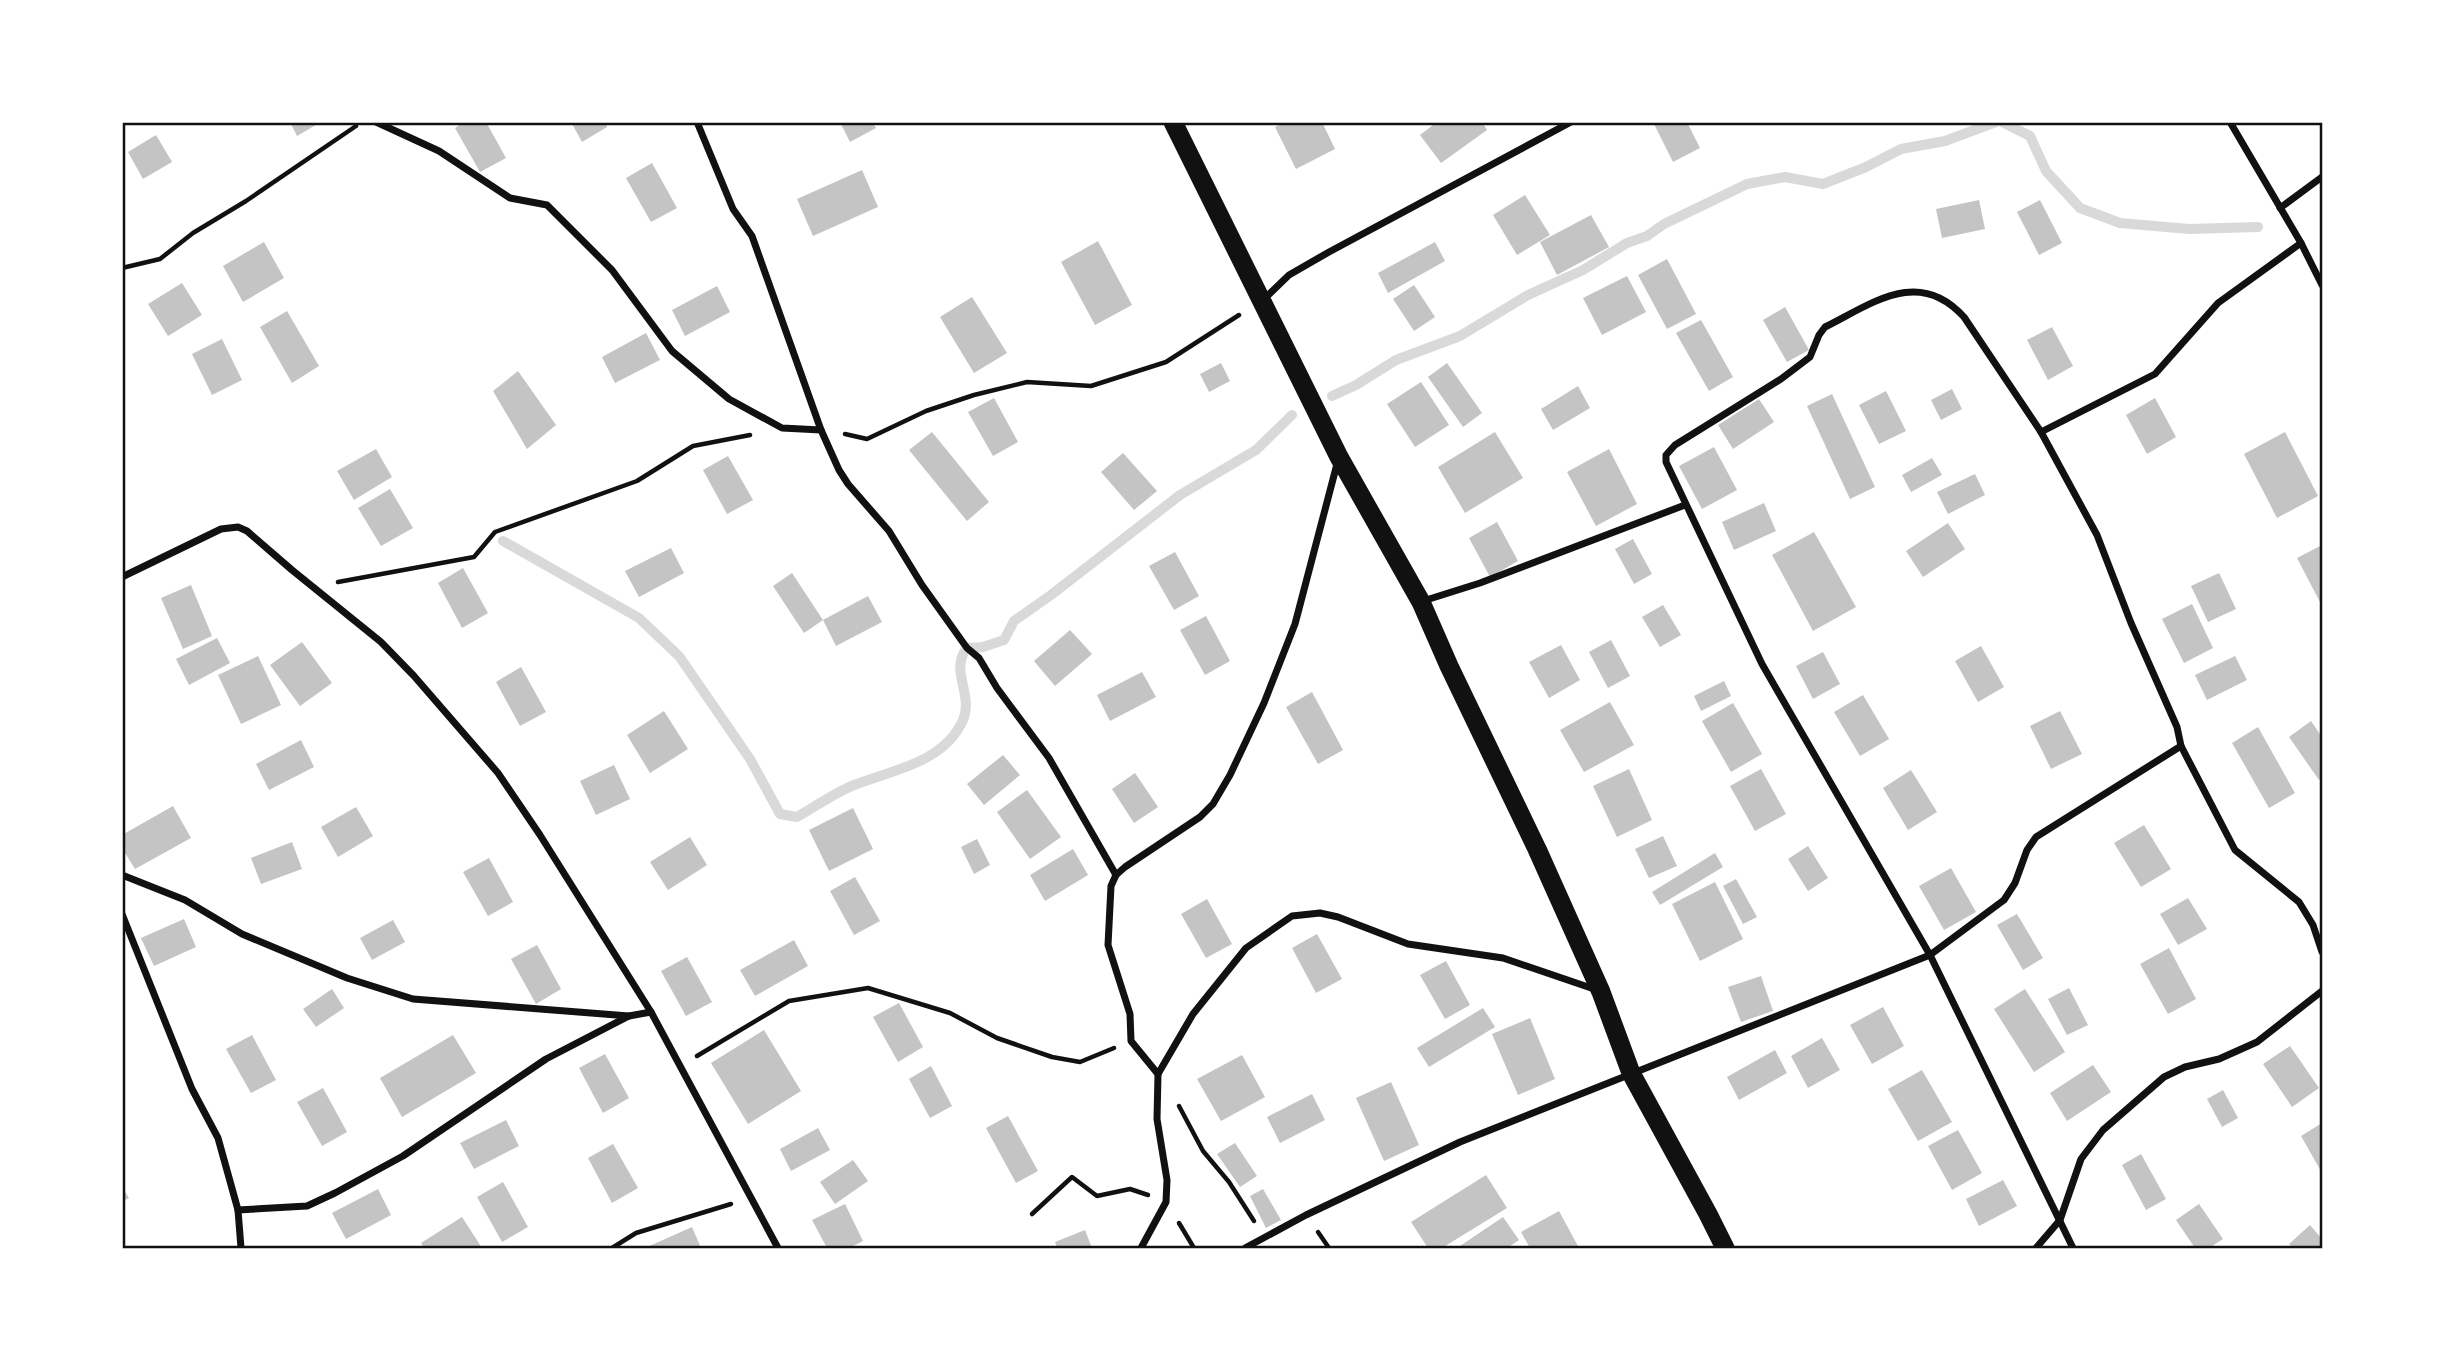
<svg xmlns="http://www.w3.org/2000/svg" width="2445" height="1371" font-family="Lato,sans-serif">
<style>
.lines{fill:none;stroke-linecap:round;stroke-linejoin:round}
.stream{stroke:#d9d9d9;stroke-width:10}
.building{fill:#c4c4c4}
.path{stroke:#111;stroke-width:4.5}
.minor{stroke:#111;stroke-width:7}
.trunk{stroke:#111;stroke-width:19}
.neatline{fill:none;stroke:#111;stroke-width:2.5}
</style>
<rect width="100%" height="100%" fill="#fff"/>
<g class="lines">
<g class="stream">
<polyline points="2002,122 2030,136 2046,171 2080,208 2120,223 2189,229 2258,227"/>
<polyline points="1332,396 1356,385 1396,360 1460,336 1528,295 1583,270 1627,243 1647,236 1664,224 1747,184 1785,177 1823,184 1866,167 1901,149 1945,141 1996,122"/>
<path d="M 503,541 L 639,618 L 679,656 L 750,759 L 780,814 L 797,817 C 815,807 834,793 854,785 C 892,770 944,763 963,720 C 974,695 949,670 967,648 L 983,647 L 1004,640 L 1014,621 L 1051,595 L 1180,495 L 1256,450 L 1292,415"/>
</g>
</g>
<g class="building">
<polygon points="290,122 321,122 297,136"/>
<polygon points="464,122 486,122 506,158 480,172 455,128"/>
<polygon points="571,122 605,122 607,127 582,142"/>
<polygon points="840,122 872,122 876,128 850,142"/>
<polygon points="1285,122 1322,122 1335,149 1296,169 1275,127"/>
<polygon points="1437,122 1482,122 1487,130 1441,163 1420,135"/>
<polygon points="1653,122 1687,122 1700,148 1673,162"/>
<polygon points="156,135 172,162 143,179 128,152"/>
<polygon points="652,163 677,208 651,222 626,178"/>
<polygon points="862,170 878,207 813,236 797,199"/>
<polygon points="1525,195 1550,235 1517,255 1493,215"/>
<polygon points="1979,200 1985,229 1942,238 1936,209"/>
<polygon points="2040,200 2062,243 2039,255 2017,212"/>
<polygon points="1591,215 1609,247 1557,275 1540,242"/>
<polygon points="1098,241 1132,305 1095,325 1061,262"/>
<polygon points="264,242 284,278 243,302 223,266"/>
<polygon points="1435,242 1445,261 1388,293 1378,273"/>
<polygon points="1667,259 1696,314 1667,329 1638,275"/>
<polygon points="1627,276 1646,312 1602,335 1583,298"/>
<polygon points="182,283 202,315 168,336 148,304"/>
<polygon points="1414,285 1435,317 1414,331 1393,299"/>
<polygon points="717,286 730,312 685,336 672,310"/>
<polygon points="972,297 1007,353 974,373 940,317"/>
<polygon points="1785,307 1809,350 1787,362 1763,320"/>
<polygon points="287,311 319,366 292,383 260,327"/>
<polygon points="1701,320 1733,377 1709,391 1676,333"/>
<polygon points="2052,327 2073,366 2048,380 2027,340"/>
<polygon points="646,333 660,360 615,383 602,357"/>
<polygon points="222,339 242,380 212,395 192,354"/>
<polygon points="1221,363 1230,381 1209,392 1200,374"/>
<polygon points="1447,363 1482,413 1463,427 1428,377"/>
<polygon points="518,371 556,425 527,449 493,391"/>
<polygon points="1421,382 1449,425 1415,447 1387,404"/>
<polygon points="1578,386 1590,408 1553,430 1541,409"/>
<polygon points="1952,389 1962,409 1941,420 1931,400"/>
<polygon points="1886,391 1906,431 1879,444 1859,405"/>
<polygon points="1832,394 1875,487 1850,499 1807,406"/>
<polygon points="994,398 1018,442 993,456 968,412"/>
<polygon points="2155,398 2176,437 2147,454 2126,415"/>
<polygon points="1759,399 1774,422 1733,449 1718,425"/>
<polygon points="932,432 989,502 967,521 909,450"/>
<polygon points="1495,432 1523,478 1465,513 1438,467"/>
<polygon points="2285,432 2318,496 2277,518 2244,454"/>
<polygon points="1714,447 1737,490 1702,509 1679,466"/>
<polygon points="376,449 392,477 354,500 337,471"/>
<polygon points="1609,449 1637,504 1596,526 1567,472"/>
<polygon points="1123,453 1157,491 1134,510 1101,472"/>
<polygon points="728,456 753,500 727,514 703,470"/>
<polygon points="1932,458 1942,475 1911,492 1902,475"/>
<polygon points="1975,474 1985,495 1948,514 1937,492"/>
<polygon points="390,489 413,528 381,546 358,508"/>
<polygon points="1764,503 1776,531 1734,550 1722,522"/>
<polygon points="1497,522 1518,561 1490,577 1469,538"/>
<polygon points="1948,523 1965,549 1923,577 1906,551"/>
<polygon points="1814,532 1856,607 1813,631 1772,555"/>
<polygon points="1633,539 1652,574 1634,584 1615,549"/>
<polygon points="2322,545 2322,606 2297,558"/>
<polygon points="671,548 684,573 639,597 625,571"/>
<polygon points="1175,552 1199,596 1174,610 1149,566"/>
<polygon points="463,568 488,613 462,628 438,583"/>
<polygon points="792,573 823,620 804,633 773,586"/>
<polygon points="2219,573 2236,609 2208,622 2191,586"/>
<polygon points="191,585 212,636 183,649 161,598"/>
<polygon points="868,596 882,622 836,646 823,620"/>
<polygon points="2192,604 2213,648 2184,663 2162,619"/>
<polygon points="1663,605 1681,635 1660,647 1642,617"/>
<polygon points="1206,616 1230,661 1205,675 1180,630"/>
<polygon points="1070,630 1092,654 1055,686 1034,661"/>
<polygon points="217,638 230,663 189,685 176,659"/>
<polygon points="1611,640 1630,676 1608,688 1589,652"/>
<polygon points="302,642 332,683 300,706 270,665"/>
<polygon points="1561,645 1580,680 1549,698 1529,662"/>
<polygon points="1981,646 2004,687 1978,702 1955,661"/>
<polygon points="1823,652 1840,684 1813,699 1796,666"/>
<polygon points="258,656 281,705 241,724 218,675"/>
<polygon points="2235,656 2247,680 2207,700 2195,675"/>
<polygon points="521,667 546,712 520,726 496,682"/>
<polygon points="1142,672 1156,697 1110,721 1097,695"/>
<polygon points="1724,681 1731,696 1701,711 1694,696"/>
<polygon points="1312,692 1343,750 1318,764 1286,707"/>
<polygon points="1863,695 1889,739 1860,756 1834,712"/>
<polygon points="1610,702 1634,745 1584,772 1560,730"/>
<polygon points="1733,703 1762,754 1731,772 1702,721"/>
<polygon points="664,711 688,749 650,773 627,735"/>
<polygon points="2060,711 2082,754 2051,769 2030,726"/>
<polygon points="2311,721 2322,737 2322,778 2319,780 2289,737"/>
<polygon points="2258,727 2295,793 2269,808 2232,743"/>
<polygon points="301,740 314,767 269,790 256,764"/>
<polygon points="1003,755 1020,775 984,805 967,784"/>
<polygon points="614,765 630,799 596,815 580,781"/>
<polygon points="1629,769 1652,820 1617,837 1593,786"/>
<polygon points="1761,769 1786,814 1755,831 1730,786"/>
<polygon points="1911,770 1937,812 1908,830 1883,788"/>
<polygon points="1135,773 1158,807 1134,823 1112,789"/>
<polygon points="1027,790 1061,837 1030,859 997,812"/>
<polygon points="173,806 191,838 135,869 122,848 122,835"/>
<polygon points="356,807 373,836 338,857 321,827"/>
<polygon points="853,808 873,849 829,871 809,830"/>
<polygon points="2144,825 2171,869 2141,887 2114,843"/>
<polygon points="1663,836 1677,866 1649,878 1635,849"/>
<polygon points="690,837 707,865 668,890 650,862"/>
<polygon points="977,839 990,865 974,874 961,847"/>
<polygon points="292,842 302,869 261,884 251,858"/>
<polygon points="1808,846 1828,878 1808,891 1788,859"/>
<polygon points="1073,849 1088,875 1045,901 1030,875"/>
<polygon points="1715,853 1723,867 1660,905 1652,892"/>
<polygon points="489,858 513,902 488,916 463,872"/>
<polygon points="1951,868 1976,912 1944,930 1919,886"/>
<polygon points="855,877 880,921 854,935 830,891"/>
<polygon points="1736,879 1757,917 1743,924 1723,886"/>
<polygon points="1715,882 1743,939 1700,961 1672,904"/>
<polygon points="2188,898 2207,929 2178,945 2160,914"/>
<polygon points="1207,899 1232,944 1206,958 1181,914"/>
<polygon points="2017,914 2043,958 2023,970 1997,925"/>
<polygon points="184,919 196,947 154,966 141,938"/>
<polygon points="393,920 405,942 372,960 360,938"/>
<polygon points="1317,934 1342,979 1316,993 1292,948"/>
<polygon points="794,940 808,966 755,996 740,970"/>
<polygon points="537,945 561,989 536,1004 511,959"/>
<polygon points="2169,948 2196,999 2168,1014 2140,964"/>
<polygon points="687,957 712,1002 686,1016 661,971"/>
<polygon points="1446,961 1470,1005 1445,1019 1420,975"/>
<polygon points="1761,976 1773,1011 1741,1022 1728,987"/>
<polygon points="2069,988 2088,1025 2067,1035 2048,999"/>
<polygon points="332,989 344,1008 316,1027 303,1009"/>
<polygon points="2025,989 2065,1052 2034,1072 1994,1009"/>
<polygon points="899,1003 923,1047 898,1062 873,1017"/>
<polygon points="1883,1007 1904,1046 1872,1064 1850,1025"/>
<polygon points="1483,1008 1495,1027 1429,1067 1417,1048"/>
<polygon points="1530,1018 1555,1079 1518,1095 1492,1034"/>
<polygon points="764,1030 801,1091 748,1124 711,1063"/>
<polygon points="252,1035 276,1080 251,1093 226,1049"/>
<polygon points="453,1035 476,1073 402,1117 380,1078"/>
<polygon points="1822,1038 1840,1070 1808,1088 1791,1056"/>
<polygon points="2290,1046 2319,1088 2292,1107 2263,1064"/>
<polygon points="1775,1050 1787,1073 1739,1100 1727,1077"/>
<polygon points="605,1054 629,1098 603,1113 579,1068"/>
<polygon points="1242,1055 1265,1097 1221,1121 1197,1079"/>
<polygon points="2093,1065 2111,1092 2067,1121 2050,1093"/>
<polygon points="931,1066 952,1106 930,1118 909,1079"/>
<polygon points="1922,1070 1952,1122 1918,1141 1888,1089"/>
<polygon points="1391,1082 1419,1145 1384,1161 1356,1098"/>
<polygon points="323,1088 347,1132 322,1146 297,1102"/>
<polygon points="2223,1090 2238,1118 2222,1127 2207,1099"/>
<polygon points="1312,1094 1325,1120 1280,1143 1267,1117"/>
<polygon points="1008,1116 1038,1171 1016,1183 986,1128"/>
<polygon points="506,1120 519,1146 474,1169 460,1143"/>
<polygon points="2322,1123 2322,1173 2301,1136"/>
<polygon points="818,1128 830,1150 791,1171 780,1149"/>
<polygon points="1958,1130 1982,1173 1952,1190 1928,1146"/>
<polygon points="1235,1143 1257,1176 1240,1187 1217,1154"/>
<polygon points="613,1144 638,1188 612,1203 588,1158"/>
<polygon points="2141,1154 2166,1199 2146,1210 2122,1165"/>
<polygon points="853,1160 868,1181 835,1204 820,1182"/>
<polygon points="1486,1175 1507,1208 1442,1248 1428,1248 1411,1222"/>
<polygon points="2003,1180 2017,1206 1979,1226 1966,1199"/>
<polygon points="503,1182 528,1227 502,1242 477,1197"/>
<polygon points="122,1187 129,1198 122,1202"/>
<polygon points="378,1189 391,1215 346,1239 332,1213"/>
<polygon points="1263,1189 1281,1220 1266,1228 1250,1196"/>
<polygon points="845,1204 863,1241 849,1248 827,1248 812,1220"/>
<polygon points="2199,1204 2223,1239 2209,1248 2195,1248 2176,1220"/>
<polygon points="1559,1211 1579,1248 1530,1248 1521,1232"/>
<polygon points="462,1217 482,1248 424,1248 421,1243"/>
<polygon points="1503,1217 1519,1240 1507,1248 1457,1248"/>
<polygon points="2310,1225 2322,1239 2322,1248 2293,1248 2289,1244"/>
<polygon points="692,1227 701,1248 645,1248"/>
<polygon points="1085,1230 1092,1248 1057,1248 1055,1242"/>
</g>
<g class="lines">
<g class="path">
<polyline points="122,268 160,259 193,233 246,201 356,126"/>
<polyline points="845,434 867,439 926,411 974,395 1027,382 1091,386 1166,362 1239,315"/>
<polyline points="338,582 474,557 495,532 637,481 693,446 750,435"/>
<polyline points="697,1056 789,1001 868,988 950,1013 997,1038 1052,1057 1080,1062 1114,1048"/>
<polyline points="1179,1106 1203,1151 1229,1182 1254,1221"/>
<polyline points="1032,1214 1072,1177 1097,1196 1130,1189 1148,1195"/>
<polyline points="1179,1223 1194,1248"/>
<polyline points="1318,1232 1329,1248"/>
<polyline points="612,1248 636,1233 731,1204"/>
</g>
<g class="minor">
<polyline points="376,122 439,151 510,198 547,205 612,270 672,351 729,399 782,428 821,430 839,470 848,484 889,531 922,585 967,648 979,658 997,688 1049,758 1116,875"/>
<polyline points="697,122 733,209 752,236 821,430"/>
<polyline points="2230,122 2301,243 2322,285"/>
<polyline points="2280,208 2322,177"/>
<polyline points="2301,243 2218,303 2155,374 2041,432 2097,535 2131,623 2177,727 2181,746 2235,850 2299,902 2313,925 2322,952"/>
<polyline points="1262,301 1289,275 1329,252 1571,122"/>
<path d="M 2041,432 L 1964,317 C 1919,267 1873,303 1825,327 L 1819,335 L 1810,357 L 1781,379 L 1675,445 L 1666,455 L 1666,462 L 1762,664 L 1930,955 L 2073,1248"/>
<polyline points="122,577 221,529 238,527 247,531 292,570 381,642 414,676 498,773 540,835 651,1012 778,1248"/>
<polyline points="1423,601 1480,583 1685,505"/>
<polyline points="122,875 185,900 242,934 347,978 413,999 629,1016"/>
<polyline points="122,914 192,1089 218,1138 238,1210 241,1248"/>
<polyline points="1158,1074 1193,1014 1246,948 1292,916 1320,913 1338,917 1408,944 1503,958 1597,990"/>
<polyline points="238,1210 307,1206 335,1193 403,1156 546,1059 629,1016 651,1012"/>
<polyline points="1141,1248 1166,1202 1167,1180 1157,1119 1158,1074 1131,1041 1130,1014 1108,945 1111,886 1116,875 1125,867 1200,817 1213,804 1230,775 1264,703 1295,624 1337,464"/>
<polyline points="1245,1248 1306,1215 1460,1142 1930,955 2004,900 2015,883 2027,850 2036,837 2181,746"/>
<polyline points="2036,1248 2060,1220 2081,1159 2103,1130 2164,1077 2185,1067 2219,1059 2257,1042 2322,991"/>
</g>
<polyline class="trunk" points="1173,122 1339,457 1421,602 1449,666 1537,849 1601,992 1631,1073 1708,1214 1725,1248"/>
</g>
<rect width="2445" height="1371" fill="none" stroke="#ffffff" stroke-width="248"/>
<rect x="124" y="124" width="2197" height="1123" class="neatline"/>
</svg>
